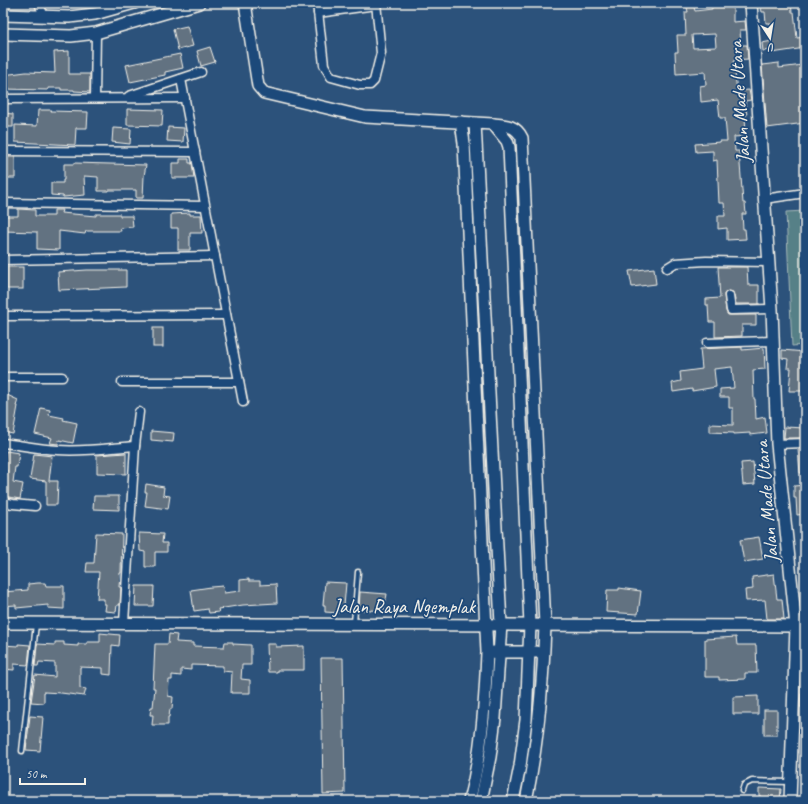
<svg xmlns="http://www.w3.org/2000/svg" width="808" height="804" font-family="Caveat,sans-serif">
<style>
.green{fill:#578087;stroke:#a6b8b8}
.building{fill:#627281;stroke:#f4f1e8;fill-rule:evenodd}
.lines{fill:none;stroke-linecap:round;stroke-linejoin:round}
.lane-casing{stroke:#f4f1e8;stroke-width:7}
.street-casing{stroke:#f4f1e8;stroke-width:11}
.secondary-casing{stroke:#f4f1e8;stroke-width:14}
.lane{stroke:#1f4a7a;stroke-width:4}
.street{stroke:#1f4a7a;stroke-width:8}
.secondary{stroke:#1f4a7a;stroke-width:11}
.labels{text-anchor:middle;stroke-width:3.5;stroke-linejoin:round;paint-order:stroke}
.street-label{font-size:20px;fill:#f4f1e8;stroke:#1f4a7a}
</style>
<rect width="100%" height="100%" fill="#2c527b"/>
<filter id="ink" filterUnits="userSpaceOnUse"><feTurbulence type="fractalNoise" baseFrequency=".025" numOctaves="2"/><feDisplacementMap in="SourceGraphic" scale="8" xChannelSelector="R" yChannelSelector="G"/><feConvolveMatrix kernelMatrix="1 2 1 2 8 2 1 2 1" color-interpolation-filters="sRGB"/></filter>
<g filter="url(#ink)">
<polygon class="green" points="805,211 805,345 792,346 786,212"/>
<g class="building">
<path d="M 686,3 L 693,3 L 695,11 L 712,9 L 712,3 L 733,3 L 733,22 L 745,21 L 746,30 L 740,30 L 741,45 L 747,45 L 748,59 L 734,60 L 736,83 L 737,91 L 749,90 L 751,100 L 745,101 L 747,115 L 745,115 L 746,136 L 734,137 L 735,151 L 739,151 L 743,203 L 745,203 L 746,214 L 742,214 L 743,229 L 745,229 L 746,239 L 727,240 L 727,228 L 718,229 L 718,216 L 725,216 L 724,203 L 719,203 L 717,160 L 713,161 L 713,151 L 696,152 L 695,144 L 720,142 L 720,141 L 727,141 L 725,118 L 720,118 L 718,100 L 701,102 L 700,86 L 706,85 L 705,72 L 676,74 L 675,52 L 678,52 L 677,35 L 686,35 L 685,12 L 688,12 ZM 715,34 L 716,47 L 693,48 L 692,35 Z"/>
<polygon points="760,3 791,3 792,12 794,12 797,38 805,37 805,48 772,53 772,50 763,51 762,43 772,41 770,23 766,23 765,12 762,12"/>
<polygon points="187,26 193,46 178,50 173,29"/>
<polygon points="210,47 215,62 201,66 197,51"/>
<polygon points="69,51 69,74 90,74 90,92 74,91 74,90 61,90 61,88 48,88 48,90 3,89 3,75 26,72 55,73 54,52"/>
<polygon points="180,54 183,68 165,72 165,75 130,82 126,65"/>
<polygon points="779,63 779,68 803,65 805,79 802,80 805,123 767,128 762,65"/>
<polygon points="127,109 163,110 162,126 127,125"/>
<polygon points="38,110 52,110 51,111 88,112 87,128 76,128 75,145 15,142 15,125 37,126"/>
<polygon points="3,113 13,114 13,127 3,127"/>
<polygon points="168,127 184,128 183,142 167,141"/>
<polygon points="113,128 131,129 130,144 112,142"/>
<polygon points="6,157 15,157 15,178 3,178 3,162 7,162"/>
<polygon points="180,159 189,159 189,163 192,163 194,178 172,178 172,163 180,163"/>
<polygon points="74,163 146,165 144,176 143,198 136,198 136,190 109,190 109,191 98,191 98,177 84,176 85,195 63,197 63,196 51,195 51,183 63,183 63,180 64,180 64,164 74,164"/>
<polygon points="18,209 35,210 35,216 54,216 54,210 62,210 61,213 96,216 96,214 120,214 120,216 132,216 133,227 120,228 121,231 86,231 85,234 59,231 59,250 37,249 37,232 3,231 3,216 18,216"/>
<polygon points="190,213 190,215 201,215 202,233 190,233 190,250 178,250 178,228 171,228 171,214"/>
<rect x="7" y="267" width="16" height="22"/>
<polygon points="718,267 747,267 748,285 759,285 759,304 736,304 733,292 728,291 724,294 726,311 728,315 756,315 756,325 742,325 742,336 715,337 715,322 709,322 708,305 706,305 706,299 720,298"/>
<polygon points="654,268 656,284 632,287 629,271"/>
<polygon points="87,270 126,270 126,287 59,290 58,272"/>
<rect x="153" y="328" width="10" height="19"/>
<polygon points="742,347 742,350 764,348 765,369 753,370 754,399 755,399 756,419 765,417 767,433 750,435 750,433 734,434 734,433 710,432 710,424 733,425 733,408 729,408 729,397 720,397 720,389 734,388 732,367 714,369 716,387 692,391 692,389 673,392 672,383 681,381 680,372 702,369 700,349"/>
<polygon points="782,350 805,352 805,391 789,391 791,368 787,368 788,359 782,358"/>
<polygon points="5,394 18,400 16,406 18,406 13,434 3,432 3,400"/>
<polygon points="41,408 50,410 49,415 64,418 63,420 77,423 73,443 59,440 58,444 50,443 52,438 35,434"/>
<polygon points="785,427 805,428 805,438 784,438"/>
<polygon points="151,431 174,433 173,442 151,440"/>
<polygon points="805,448 805,473 800,473 798,449"/>
<polygon points="6,451 19,453 17,467 15,467 13,482 23,484 20,499 3,496 7,470 3,469"/>
<polygon points="126,453 126,474 97,473 97,455"/>
<polygon points="34,454 52,456 49,481 58,481 57,505 46,505 46,481 30,479"/>
<polygon points="753,462 755,484 743,485 741,463"/>
<polygon points="146,484 164,487 163,495 170,496 168,509 145,506 147,492 145,492"/>
<polygon points="805,485 805,514 797,515 796,498 794,498 794,486"/>
<polygon points="94,496 119,496 119,510 93,509"/>
<polygon points="96,533 122,534 121,573 120,573 119,587 121,587 120,605 117,605 116,612 105,611 106,604 104,604 104,599 97,599 99,572 86,572 87,563 94,563"/>
<polygon points="139,533 163,534 162,543 167,543 167,552 155,552 155,567 145,567 145,552 140,551"/>
<polygon points="759,537 763,559 744,562 740,540"/>
<polygon points="774,574 777,599 782,599 784,619 767,619 765,600 746,601 745,590 753,589 752,577"/>
<polygon points="249,579 249,581 260,581 260,585 276,584 277,603 243,605 218,609 219,612 209,613 208,609 194,611 191,590 211,587 223,586 224,593 240,591 240,580"/>
<polygon points="325,582 346,583 344,606 339,606 338,613 325,612 325,605 323,605"/>
<polygon points="38,583 45,583 46,586 64,586 64,609 48,608 48,605 16,608 16,605 3,606 3,592 28,590 28,584"/>
<polygon points="136,586 154,586 153,606 135,606"/>
<polygon points="619,588 641,591 638,614 606,612 607,590 619,590"/>
<polygon points="360,592 387,594 384,611 371,610 371,611 359,610"/>
<polygon points="100,633 120,635 119,646 112,645 111,675 103,674 103,668 80,667 80,688 86,689 84,696 61,693 44,692 44,703 31,702 35,675 55,677 55,663 39,662 38,666 35,666 37,644 55,645 55,642 64,642 64,645 78,646 78,644 87,644 87,642 100,642"/>
<polygon points="169,634 177,635 176,642 193,643 193,646 224,647 225,642 233,642 233,644 251,645 251,665 242,665 241,679 250,680 250,693 231,693 232,672 223,671 223,666 191,665 191,670 181,669 181,676 172,675 172,680 169,680 168,696 173,697 172,709 170,709 169,717 168,717 168,725 152,725 153,715 150,715 151,707 153,707 155,688 153,688 155,644 168,644"/>
<polygon points="736,637 737,645 756,645 757,673 745,673 745,679 719,680 719,677 705,677 705,639"/>
<polygon points="18,644 30,645 28,665 14,664 14,670 3,669 3,645 18,646"/>
<polygon points="267,644 276,644 276,647 304,646 304,670 277,670 277,672 268,672"/>
<polygon points="321,658 343,658 345,793 323,794"/>
<polygon points="801,694 805,694 805,707 800,707"/>
<polygon points="758,696 758,714 733,714 733,697"/>
<rect x="764" y="710" width="13" height="25"/>
<polygon points="30,716 43,717 40,751 26,750"/>
<polygon points="759,788 781,789 780,801 760,801 761,796 759,796"/>
</g>
<g class="lines">
<g class="lane-casing">
<g id="lane">
<polyline points="354,623 358,572"/>
<polyline points="22,751 36,624"/>
<polyline points="742,791 744,785 752,781 790,782"/>
</g>
</g>
<g class="street-casing">
<g id="street">
<polyline points="39,3 44,17"/>
<polyline points="100,3 104,12"/>
<polyline points="317,3 324,65 331,77 360,85 370,85 374,81 381,53 376,3"/>
<polyline points="318,13 376,5"/>
<polyline points="181,79 243,402"/>
<polyline points="129,96 201,72"/>
<polyline points="95,98 96,33"/>
<polyline points="3,99 185,98"/>
<polyline points="3,151 195,152"/>
<polyline points="764,199 805,193"/>
<polyline points="3,203 205,206"/>
<polyline points="3,260 215,256"/>
<polyline points="667,268 675,263 706,261 768,262"/>
<polyline points="729,296 731,310 772,309"/>
<polyline points="3,316 226,315"/>
<polyline points="707,343 773,341"/>
<polyline points="3,377 62,377"/>
<polyline points="122,382 239,382"/>
<path d="M 3,443 C 21,445 39,449 58,450 C 83,452 109,448 135,446"/>
<polyline points="777,444 805,443"/>
<polyline points="3,502 13,504 35,506"/>
<polyline points="124,623 135,446 139,412"/>
</g>
</g>
<g class="secondary-casing">
<g id="secondary">
<path d="M 245,3 L 258,86 L 264,93 L 365,117 L 493,124 C 505,125 516,125 522,138 L 545,625 C 543,684 538,743 526,801"/>
<polyline points="751,3 772,309 777,444 796,626 790,801"/>
<polyline points="3,15 69,17 95,14 134,3"/>
<polyline points="3,34 71,36 96,33 199,3"/>
<path d="M 461,122 L 464,143 L 487,652 C 485,702 482,752 469,801"/>
<polyline points="475,123 501,624 495,718 490,757 481,801"/>
<polyline points="493,124 507,141 509,147 530,625 526,720 520,766 513,801"/>
<polyline points="3,623 796,626"/>
<polyline points="493,652 536,652"/>
</g>
</g>
<use href="#lane" class="lane"/>
<use href="#street" class="street"/>
<use href="#secondary" class="secondary"/>
</g>
</g>
<g class="labels">
<g class="street-label">
<text transform="translate(739 102) rotate(-94)" y="7">Jalan Made Utara</text>
<text transform="translate(766 502) rotate(-95)" y="7">Jalan Made Utara</text>
<text x="404" y="613">Jalan Raya Ngemplak</text>
</g>
</g>
<rect width="808" height="804" fill="none" stroke="#1f4a7a" stroke-width="16"/>
<rect x="8" y="8" width="792" height="788" fill="none" stroke="#f4f1e8" stroke-width="1.5" filter="url(#ink)"/>
<g transform="translate(770 38) rotate(168)" stroke="#1f4a7a" stroke-width="3" paint-order="stroke">
<path d="M0-3L7 15L0 10L-7 15Z" fill="#f4f1e8"/>
<text y="-6" font-size="11" font-weight="bold" text-anchor="middle" fill="#f4f1e8">U</text>
</g>
<path d="M20 778v6h65v-6" fill="none" stroke="#f4f1e8" stroke-width="2"/>
<text x="26" y="778" font-size="12" fill="#f4f1e8" stroke="#1f4a7a" stroke-width="3" paint-order="stroke">50 m</text>
</svg>
